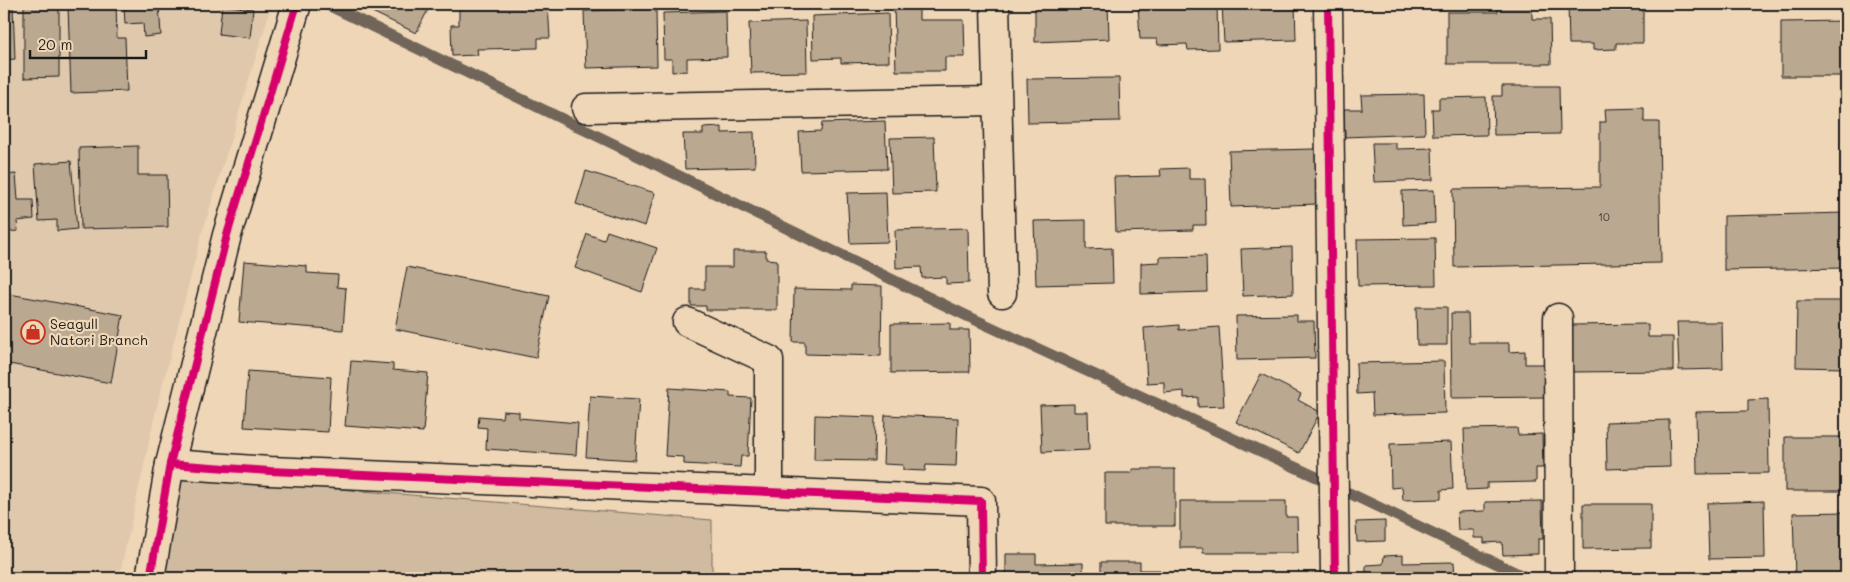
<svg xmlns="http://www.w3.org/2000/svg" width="1850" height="582" font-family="Mali,sans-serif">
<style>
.built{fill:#dfc8ac}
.green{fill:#d0bba0;stroke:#766c5e}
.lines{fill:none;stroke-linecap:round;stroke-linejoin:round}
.stream{stroke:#6f6559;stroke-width:11}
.building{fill:#bba891;stroke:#1c1c1c}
.minor-casing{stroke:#1c1c1c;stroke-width:31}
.minor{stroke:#efd6b7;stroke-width:28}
.cycleway-casing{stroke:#efd6b7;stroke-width:11}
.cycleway{stroke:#d6006c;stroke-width:8}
.labels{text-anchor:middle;stroke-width:4.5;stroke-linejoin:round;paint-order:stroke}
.number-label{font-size:11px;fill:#443f39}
.poi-label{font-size:14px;fill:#1c1c1c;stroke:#efd6b7;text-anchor:start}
</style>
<rect width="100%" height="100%" fill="#efd6b7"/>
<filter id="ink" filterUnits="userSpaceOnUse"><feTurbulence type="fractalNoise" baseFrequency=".02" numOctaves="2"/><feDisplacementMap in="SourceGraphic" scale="10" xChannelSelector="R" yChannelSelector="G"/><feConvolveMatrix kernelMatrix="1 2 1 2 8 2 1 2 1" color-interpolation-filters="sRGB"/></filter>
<g filter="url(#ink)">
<polygon class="built" points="63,4 272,4 201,237 157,406 119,578 4,578 4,5"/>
<polygon class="green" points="181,476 712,520 712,578 164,578"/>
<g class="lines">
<g class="stream">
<polyline points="326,4 965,315 1323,480"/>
<polyline points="1349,493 1527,578"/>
</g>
</g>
<g class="building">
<polygon points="116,4 117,38 125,38 127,91 71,93 68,6"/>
<polygon points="159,4 161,35 144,37 143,23 125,24 124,6"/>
<polygon points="369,4 431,4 416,33 366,9"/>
<polygon points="459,4 548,4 550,38 538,38 538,48 477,49 478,55 452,56 451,25 459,25"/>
<polygon points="1046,4 1108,4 1109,39 1035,42 1035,6"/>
<polygon points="1138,4 1217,4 1218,49 1188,50 1187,44 1158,45 1157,39 1140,39"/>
<polygon points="1222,4 1295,4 1296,40 1224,42"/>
<polygon points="1498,4 1532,4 1532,19 1550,19 1551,64 1447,64 1447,12 1498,12"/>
<polygon points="1568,4 1643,4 1643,43 1616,43 1616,49 1593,50 1593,44 1569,44"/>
<polygon points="24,5 59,5 59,77 24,78"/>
<polygon points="222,5 253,9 250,38 219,34"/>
<polygon points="4,6 13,6 15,59 4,60"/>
<polygon points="919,6 919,20 964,20 965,57 945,57 945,71 896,71 894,7"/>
<polygon points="656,9 657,66 586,68 584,11"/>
<polygon points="726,11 727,57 687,58 687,71 672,72 672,59 664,59 663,13"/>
<polygon points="888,13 889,62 841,63 841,58 813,59 812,16"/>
<polygon points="806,21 807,72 751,73 749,23"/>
<polygon points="1846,21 1846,76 1781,76 1781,22"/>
<polygon points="1119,78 1120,121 1028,123 1027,79"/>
<polygon points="1502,86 1559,86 1560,134 1494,135 1493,96 1502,96"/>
<polygon points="1424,94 1425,134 1345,137 1344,109 1362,109 1361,95"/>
<polygon points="1486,97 1487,135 1433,136 1432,109 1439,109 1439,98"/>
<polygon points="1644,108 1644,122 1659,122 1661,263 1454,267 1453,189 1600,187 1600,122 1606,122 1605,109"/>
<polygon points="885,121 887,169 801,171 799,132 821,131 822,123"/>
<polygon points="722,127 722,133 754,132 755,167 685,169 683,134 703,134 703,128"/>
<polygon points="934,137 936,192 892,193 890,138"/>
<polygon points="1372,143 1396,143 1396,149 1432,148 1433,180 1374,182"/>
<polygon points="138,146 138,175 167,175 168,227 81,229 79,148"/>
<polygon points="1315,149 1317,204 1231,207 1229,151"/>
<polygon points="71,161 77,229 57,231 57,220 39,221 35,164"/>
<polygon points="1189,168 1189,179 1205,179 1206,225 1193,225 1193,230 1116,232 1114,177 1161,176 1160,169"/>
<polygon points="586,171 655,193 645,226 576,204"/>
<polygon points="16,174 18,200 33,200 34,219 17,221 18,231 4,232 4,175"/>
<polygon points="1434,190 1435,223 1403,225 1402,191"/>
<polygon points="886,192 888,242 850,243 847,193"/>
<polygon points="1846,213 1846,268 1724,270 1724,216"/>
<polygon points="1086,220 1086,249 1112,248 1113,283 1036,285 1034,221"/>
<polygon points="968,228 969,283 946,284 946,277 922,278 921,267 896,268 895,230"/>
<polygon points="607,231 657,248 642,292 575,268 587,234 604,240"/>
<polygon points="1435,238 1436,285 1358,286 1357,239"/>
<polygon points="1292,247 1293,294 1243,296 1241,249"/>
<polygon points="733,251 766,251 766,259 777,260 777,310 706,310 706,306 691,306 691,289 705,289 705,267 733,267"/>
<polygon points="1206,256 1207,292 1141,294 1141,263 1160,262 1160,257"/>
<polygon points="244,261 307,266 307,273 338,275 337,287 346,288 343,330 239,322"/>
<polygon points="407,267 549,296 536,358 395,329"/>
<polygon points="851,285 882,286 881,356 805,354 805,342 793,342 794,289 851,290"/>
<polygon points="4,293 123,315 111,383 4,363"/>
<polygon points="1797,301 1846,301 1846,368 1796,367"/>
<polygon points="1416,307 1447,307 1447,345 1417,345"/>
<polygon points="1451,313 1468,313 1469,343 1509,343 1509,352 1525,351 1525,364 1549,364 1549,397 1452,398"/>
<polygon points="1297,315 1297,321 1314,321 1315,358 1237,360 1236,316"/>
<polygon points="1677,322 1722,322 1723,369 1679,370"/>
<polygon points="950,323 950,330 969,330 970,372 891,373 891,324"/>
<polygon points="1648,324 1648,337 1673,337 1673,371 1571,372 1571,325"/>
<polygon points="1179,325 1179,330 1219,327 1224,406 1198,407 1198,397 1184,398 1184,391 1164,393 1164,382 1147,383 1144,328"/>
<polygon points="351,361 393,364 393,370 428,373 423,432 345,426"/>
<polygon points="1444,361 1445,413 1373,415 1372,393 1357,394 1356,363"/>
<polygon points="248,371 331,377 328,432 244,427"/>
<polygon points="1261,374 1301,394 1298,400 1320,412 1299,453 1236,422"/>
<polygon points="669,388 730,392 730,397 751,398 748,456 741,456 740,467 684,464 684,457 665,456"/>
<polygon points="590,396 639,399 635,460 586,457"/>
<polygon points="1768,399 1769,473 1697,474 1696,412 1748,411 1748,400"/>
<polygon points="1074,404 1074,412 1088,412 1089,450 1042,452 1040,405"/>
<polygon points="503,411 519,412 519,418 578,423 576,455 486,449 487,428 478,427 479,416 502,418"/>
<polygon points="815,415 875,417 874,461 814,460"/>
<polygon points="885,415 958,418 956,466 926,465 925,471 903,470 903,465 883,464"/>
<polygon points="1669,420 1670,467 1607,469 1606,422"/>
<polygon points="1517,428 1518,435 1542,434 1543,468 1536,468 1536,482 1487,483 1487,489 1466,490 1464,429"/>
<rect x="1785" y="437" width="61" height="54"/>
<polygon points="1451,442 1453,489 1441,490 1441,499 1403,500 1402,487 1391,488 1390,444"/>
<polygon points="1132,469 1175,469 1175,526 1105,526 1105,473 1132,473"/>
<polygon points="1180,501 1286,501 1286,517 1297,517 1298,553 1203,553 1203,548 1180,548"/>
<polygon points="1542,501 1543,539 1538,539 1538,554 1503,555 1502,542 1484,543 1484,538 1474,538 1474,530 1458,530 1457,512 1485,511 1485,502"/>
<polygon points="1764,501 1765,558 1709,559 1707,503"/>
<polygon points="1583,504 1651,504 1651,548 1583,549"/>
<polygon points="1846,512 1846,578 1795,578 1793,513"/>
<polygon points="1385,521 1385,541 1357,542 1356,522"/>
<polygon points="1006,554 1036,554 1036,564 1083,563 1083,578 1006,578"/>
<polygon points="1403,555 1403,563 1454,562 1455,578 1366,578 1366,565 1383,564 1384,556"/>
<polygon points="1101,562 1140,562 1140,570 1160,570 1160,578 1101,578"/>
</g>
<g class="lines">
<g class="minor-casing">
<g id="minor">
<polyline points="995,4 1002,293"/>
<polyline points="1328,4 1335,578"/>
<polyline points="586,108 996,101"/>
<polyline points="1558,318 1559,578"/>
<polyline points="687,322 769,360 769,492"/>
<polyline points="170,464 270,471 981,501 982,578"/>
<polyline points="150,578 170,464 227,235 297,4"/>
</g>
</g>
<use href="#minor" class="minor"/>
<g class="cycleway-casing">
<g id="cycleway">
<polyline points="1328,4 1335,578"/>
<polyline points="170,464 270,471 981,501 982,578"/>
<polyline points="150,578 170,464 227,235 297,4"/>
</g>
</g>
<use href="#cycleway" class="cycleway"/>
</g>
</g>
<defs>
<g id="shop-ring" transform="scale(1.25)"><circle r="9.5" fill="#efd6b7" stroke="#c8321e" stroke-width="1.5"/><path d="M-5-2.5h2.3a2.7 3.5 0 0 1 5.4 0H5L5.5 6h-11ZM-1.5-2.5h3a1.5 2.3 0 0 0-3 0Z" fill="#c8321e"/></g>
</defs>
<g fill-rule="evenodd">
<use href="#shop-ring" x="33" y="332"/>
</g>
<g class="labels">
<g class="number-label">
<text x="1604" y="221">10</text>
</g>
<g class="poi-label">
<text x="50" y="329">Seagull<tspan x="50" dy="16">Natori Branch</tspan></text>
</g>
</g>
<rect width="1850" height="582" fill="none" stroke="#efd6b7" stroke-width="20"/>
<rect x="10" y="10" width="1830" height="562" fill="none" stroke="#1c1c1c" stroke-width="2" filter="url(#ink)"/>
<path d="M30 50v8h116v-8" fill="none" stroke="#1c1c1c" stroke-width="2.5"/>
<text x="38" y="50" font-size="15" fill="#1c1c1c" stroke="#efd6b7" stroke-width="4" paint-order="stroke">20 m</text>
</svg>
